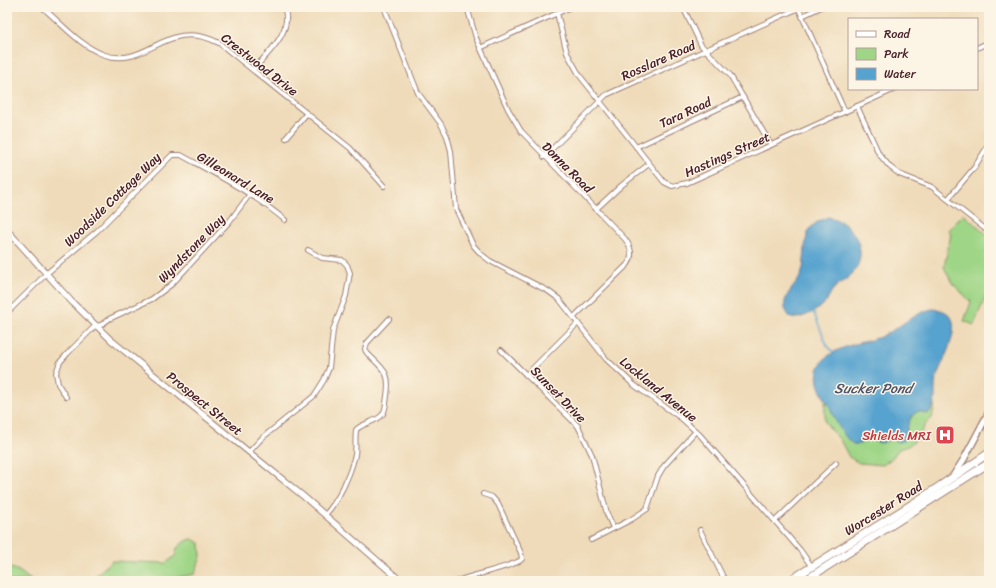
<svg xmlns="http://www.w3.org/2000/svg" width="996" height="588" font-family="Sriracha,sans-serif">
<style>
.green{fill:#9fd586;stroke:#747a58}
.water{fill:#57a3cf;stroke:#50617d}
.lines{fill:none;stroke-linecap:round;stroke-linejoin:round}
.stream{stroke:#57a3cf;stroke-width:1.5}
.minor-casing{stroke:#9c7d72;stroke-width:6}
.tertiary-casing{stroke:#9c7d72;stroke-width:7}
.secondary-casing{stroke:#9c7d72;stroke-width:8}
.trunk-casing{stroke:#9c7d72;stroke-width:9}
.minor{stroke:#fff;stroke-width:4}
.tertiary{stroke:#fff;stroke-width:5}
.secondary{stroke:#fff;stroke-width:5.5}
.trunk{stroke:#fff;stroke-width:7}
.labels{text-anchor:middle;stroke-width:3;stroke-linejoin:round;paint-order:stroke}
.street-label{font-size:13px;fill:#4a1f2b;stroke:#fcf5e5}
.health-label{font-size:13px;fill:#be3a42;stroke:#fcf5e5;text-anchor:end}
.water-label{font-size:14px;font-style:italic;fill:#4f546d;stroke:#fcf5e5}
</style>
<rect width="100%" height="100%" fill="#fcf5e5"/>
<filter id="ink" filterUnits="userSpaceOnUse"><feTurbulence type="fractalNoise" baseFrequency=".025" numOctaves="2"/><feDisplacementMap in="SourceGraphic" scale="8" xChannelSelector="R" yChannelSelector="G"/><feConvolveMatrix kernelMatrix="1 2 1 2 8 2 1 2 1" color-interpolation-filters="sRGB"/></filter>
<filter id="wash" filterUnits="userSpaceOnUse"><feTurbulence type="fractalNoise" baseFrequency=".012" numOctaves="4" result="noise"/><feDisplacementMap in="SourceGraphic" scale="16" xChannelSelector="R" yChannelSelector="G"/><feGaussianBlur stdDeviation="0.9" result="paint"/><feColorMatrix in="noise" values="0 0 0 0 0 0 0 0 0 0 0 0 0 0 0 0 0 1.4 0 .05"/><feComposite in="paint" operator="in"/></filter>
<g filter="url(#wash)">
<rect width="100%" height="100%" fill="#efdbba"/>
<g class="green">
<polygon points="963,214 989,236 989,288 974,325 964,321 971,302 952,283 944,267 951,234 948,230"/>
<path d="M 825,401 C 837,413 839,433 853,444 L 860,443 L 869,439 L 881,443 L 891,439 C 897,440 897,444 904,440 C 908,429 906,416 919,411 L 927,414 L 935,403 L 932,418 L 925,425 L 917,439 L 908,446 L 899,449 L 892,458 L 883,465 L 859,463 L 849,457 L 840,440 L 825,422 Z"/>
<polygon points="192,539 200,543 201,556 195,574 161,581 96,581 95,576 112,561 166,563 175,556 177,548 185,541"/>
<polygon points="7,566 19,571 32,581 7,581"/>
</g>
<g class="water">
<path d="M 828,217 C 852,221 871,251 853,273 C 847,280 838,283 832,291 C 829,295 828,300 824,304 C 818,311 799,320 791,318 C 787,313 783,308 785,301 C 788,290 799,283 802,272 C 806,259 803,239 810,229 C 814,223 821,220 828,217 Z"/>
<path d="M 932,309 C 975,310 941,361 936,379 C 933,390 939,407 927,414 L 919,411 C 907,416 908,429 904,440 C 897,444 897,440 891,439 L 881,443 L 869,439 L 857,445 L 853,444 C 845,438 838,426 834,417 C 832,413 831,409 829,405 C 806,373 818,354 855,344 C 865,341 875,340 884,335 C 901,327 914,313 932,309 Z"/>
</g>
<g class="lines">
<polyline class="stream" points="813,311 827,345 833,352"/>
</g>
</g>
<g filter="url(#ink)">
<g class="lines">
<g class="minor-casing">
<g id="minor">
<path d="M 42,7 C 61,23 81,47 105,55 C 147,69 167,16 219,43 L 350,148 L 384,186"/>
<polyline points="384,7 418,93 441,124 447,136 451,151 456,209 473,245 481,254 490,261 548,291 559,299 606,359 634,385 681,418 700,435 800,550 812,567"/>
<path d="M 467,7 L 476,38 L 508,109 L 521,131 L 625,239 C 631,247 634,255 628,264 L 574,317"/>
<polyline points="683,7 701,45 730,75 771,145"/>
<polyline points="798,7 845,112"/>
<polyline points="557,13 567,53 580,76 664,182 672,186 687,183 895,89"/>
<polyline points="802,16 821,7"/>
<polyline points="480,48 571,7"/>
<polyline points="977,48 989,42"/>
<path d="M 253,70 C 268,53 294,31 284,7"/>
<polyline points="857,106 879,154 890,167 899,174 932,187 989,232"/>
<polyline points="286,138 307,113"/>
<polyline points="636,147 743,97"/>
<polyline points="544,157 606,95 799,8"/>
<polyline points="948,199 974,168 989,144"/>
<polyline points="596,209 622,185 649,164"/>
<path d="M 7,313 L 46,274 L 97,231 L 172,155 L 181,155 C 217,175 253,193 285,220"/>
<polyline points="501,350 578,426 592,455 607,514 613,528"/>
<polyline points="526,375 578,323"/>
<polyline points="66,397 58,384 56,373 60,362 68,353 95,326 101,325 109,319 152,299 172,284 229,222 250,194"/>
<polyline points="249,452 262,438 314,396 324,380 329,368 333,330 346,296 350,273 347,265 342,260 322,258 308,250"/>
<path d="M 325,515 C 339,500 350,475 355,455 C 356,447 355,438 356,430 C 363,422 376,423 383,414 C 386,409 386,402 387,396 C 390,376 387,372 372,358 C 369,355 366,353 365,349 L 367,343 L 389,319"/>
<polyline points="775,521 836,463"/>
<polyline points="700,530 725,581"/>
<polyline points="591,540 632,519 647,509 658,476 664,466 696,431"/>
<path d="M 458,581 C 471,575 516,566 522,559 L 521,553 L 498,504 L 492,497 L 483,494"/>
</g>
</g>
<g class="tertiary-casing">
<polyline id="tertiary" points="7,230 72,302 111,340 303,496 401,581"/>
</g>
<g class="secondary-casing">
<g id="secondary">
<polyline points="988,416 989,429"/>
<polyline points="953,476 964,459 989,412"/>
</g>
</g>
<g class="trunk-casing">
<g id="trunk">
<polyline points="789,581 925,496 989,453"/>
<polyline points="804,581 989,463"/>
</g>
</g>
<use href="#minor" class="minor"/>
<use href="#tertiary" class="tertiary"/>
<use href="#secondary" class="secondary"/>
<use href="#trunk" class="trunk"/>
</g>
</g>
<defs>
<g id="hospital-square" transform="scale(1)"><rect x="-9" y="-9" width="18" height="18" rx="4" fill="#e0444e" stroke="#fcf5e5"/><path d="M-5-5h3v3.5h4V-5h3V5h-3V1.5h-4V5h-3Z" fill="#fff"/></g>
</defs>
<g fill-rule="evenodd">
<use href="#hospital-square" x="945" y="435"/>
</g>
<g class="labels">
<g class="street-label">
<text transform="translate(658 60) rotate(-24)" y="5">Rosslare Road</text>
<text transform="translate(260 64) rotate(38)" y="5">Crestwood Drive</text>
<text transform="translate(685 112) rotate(-25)" y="5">Tara Road</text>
<text transform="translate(727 154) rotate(-24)" y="5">Hastings Street</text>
<text transform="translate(568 167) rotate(45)" y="5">Donna Road</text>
<text transform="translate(236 177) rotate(31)" y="5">Gilleonard Lane</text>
<text transform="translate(112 199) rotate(-44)" y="5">Woodside Cottage Way</text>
<text transform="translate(191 248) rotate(-46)" y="5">Wyndstone Way</text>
<text transform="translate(659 389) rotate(39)" y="5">Lockland Avenue</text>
<text transform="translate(559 394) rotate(46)" y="5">Sunset Drive</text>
<text transform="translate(205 403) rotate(39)" y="5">Prospect Street</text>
<text transform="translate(883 508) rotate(-32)" y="5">Worcester Road</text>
</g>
<g class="health-label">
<text x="931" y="440">Shields MRI</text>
</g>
<g class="water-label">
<text x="873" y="393">Sucker Pond</text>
</g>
</g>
<rect width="996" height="588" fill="none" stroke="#fcf5e5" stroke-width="24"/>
<rect x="848" y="18" width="130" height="72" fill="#fcf5e5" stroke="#b59f9b"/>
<rect x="856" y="31" width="20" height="6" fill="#ffffff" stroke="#b59f9b"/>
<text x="884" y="38" font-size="12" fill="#4a1f2b">Road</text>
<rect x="856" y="48" width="20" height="12" fill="#9fd586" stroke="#b59f9b"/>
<text x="884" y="58" font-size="12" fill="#4a1f2b">Park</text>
<rect x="856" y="68" width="20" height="12" fill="#57a3cf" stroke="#b59f9b"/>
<text x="884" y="78" font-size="12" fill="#4a1f2b">Water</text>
</svg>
